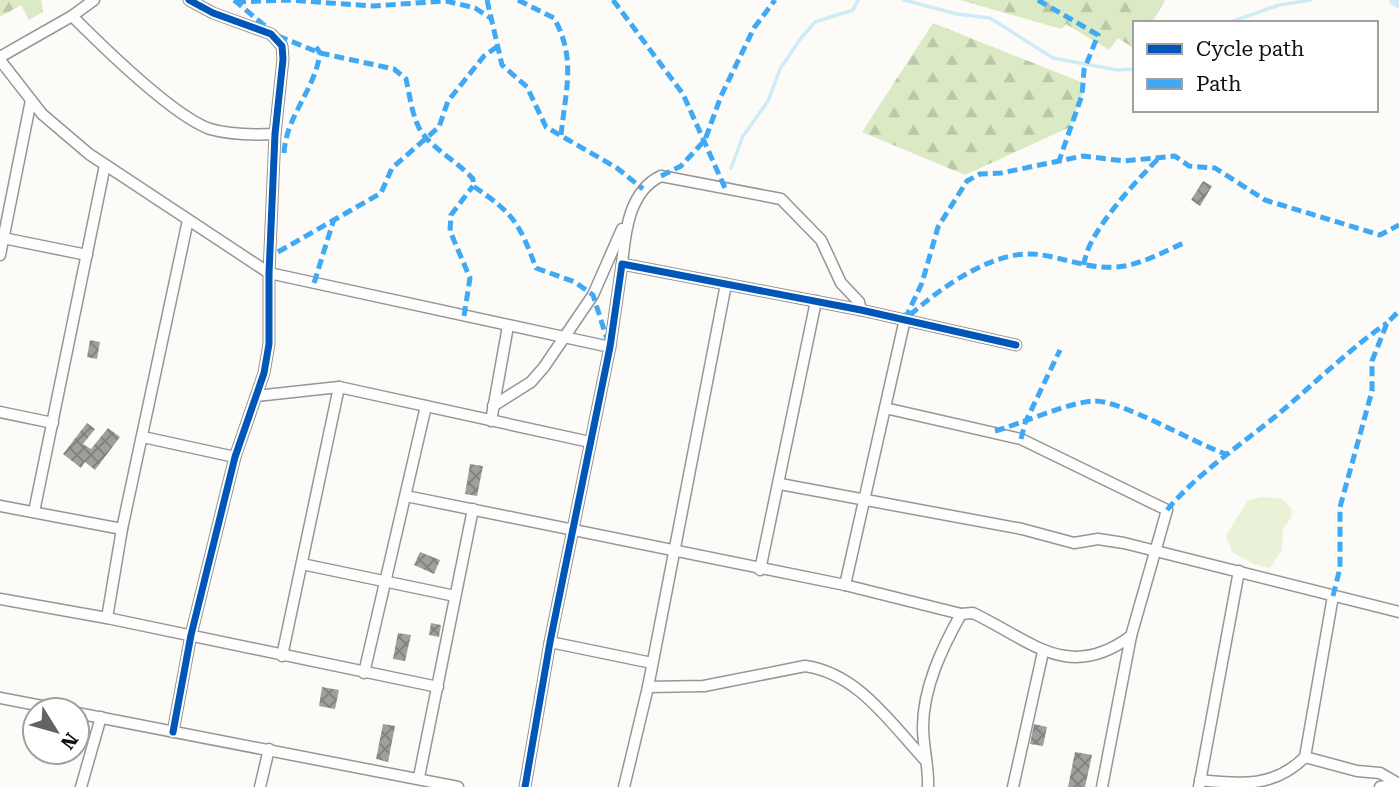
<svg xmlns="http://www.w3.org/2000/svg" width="1399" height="787" font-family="'Roboto Serif',serif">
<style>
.grass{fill:#e9f2d7}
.forest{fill:url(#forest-firs)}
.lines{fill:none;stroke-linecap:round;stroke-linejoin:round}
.stream{stroke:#cdecf7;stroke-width:3.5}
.canal{stroke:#cdecf7;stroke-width:12}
.building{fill:url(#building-cross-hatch)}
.minor-casing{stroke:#979695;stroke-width:13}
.minor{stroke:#fffefe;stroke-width:10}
.quiet{stroke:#3fa9f5;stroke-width:5;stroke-dasharray:10 5;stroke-linecap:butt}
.cycleway-casing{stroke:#fff;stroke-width:11}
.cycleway{stroke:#0057b8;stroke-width:7}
</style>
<defs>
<pattern id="forest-firs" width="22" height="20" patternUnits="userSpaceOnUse" patternTransform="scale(1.75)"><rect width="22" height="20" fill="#dbeac5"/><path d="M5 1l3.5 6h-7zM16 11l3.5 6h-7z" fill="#bbc8a8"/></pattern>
<pattern id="building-cross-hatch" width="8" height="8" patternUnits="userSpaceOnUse" patternTransform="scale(1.75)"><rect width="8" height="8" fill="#a19f9c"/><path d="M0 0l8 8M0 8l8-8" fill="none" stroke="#82807e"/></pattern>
</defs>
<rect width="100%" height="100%" fill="#fdfbf7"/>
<polygon class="grass" points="1262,497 1282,499 1292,509 1291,518 1283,529 1282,550 1270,568 1254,564 1232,552 1226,536 1248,500"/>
<g class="forest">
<polygon points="0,0 41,0 43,12 29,20 21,5 0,17"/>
<polygon points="960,0 1165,0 1152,23 1135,23 1135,49 1118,38 1109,50 1066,24 1061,29"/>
<polygon points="933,23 1086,84 1070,127 965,175 862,132"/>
</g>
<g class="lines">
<g class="stream">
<polyline points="904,0 957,14 990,18 1053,58 1117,70 1135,69"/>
<polyline points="1228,23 1279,5 1311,0"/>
<polyline points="731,168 743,136 768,101 780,69 801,38 815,22 853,10 858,0"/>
</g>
<polyline class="canal" points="1395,0 1399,2"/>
</g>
<g class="building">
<polygon points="1203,181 1212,186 1200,206 1191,200"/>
<polygon points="90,340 100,342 97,359 87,357"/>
<polygon points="87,423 95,429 83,444 91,449 108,428 120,437 95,470 85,462 81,468 63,454"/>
<polygon points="470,464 483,466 477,496 465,494"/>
<polygon points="420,552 440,560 434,574 414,565"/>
<polygon points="431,623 441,625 439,637 429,635"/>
<polygon points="398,633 411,635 405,661 393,659"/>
<polygon points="322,687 339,690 335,709 319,706"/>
<polygon points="383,724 395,726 388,762 376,759"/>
<polygon points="1034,724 1047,727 1043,746 1030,744"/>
<polygon points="1075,752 1092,755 1085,787 1068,787"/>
</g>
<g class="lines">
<g class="minor-casing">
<g id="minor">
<path d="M 72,16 C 102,46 173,116 210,129 C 231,135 254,135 275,134"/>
<polyline points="0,57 72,16 94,0"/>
<polyline points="0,60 42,114 89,154 269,273 610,347"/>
<polyline points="3,238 87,255"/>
<polyline points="0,255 31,100"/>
<path d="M 622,264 C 625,232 629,191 661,176 L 781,199 L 821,240 L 841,283 L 859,302 L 861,310"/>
<polyline points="256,396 339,387 590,442"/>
<polyline points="493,406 531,382 544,367 593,295 622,229"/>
<polyline points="885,408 1021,439 1167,510 1131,636 1102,787"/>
<polyline points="0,412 53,423"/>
<polyline points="491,421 508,326"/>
<polyline points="143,437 235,457"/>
<polyline points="780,484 1022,529 1074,543 1098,539 1124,543 1399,612"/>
<path d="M 406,496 L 845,585 L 961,614 L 973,613 C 1030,640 1068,683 1131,636"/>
<polyline points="0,506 122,529"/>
<polyline points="34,512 105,165"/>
<polyline points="302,564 455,596"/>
<polyline points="760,570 816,301"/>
<polyline points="845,585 905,319"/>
<polyline points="0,599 107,618 438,687"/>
<polyline points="107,618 122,529 188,220"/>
<polyline points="550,642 652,663"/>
<polyline points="282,656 339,387"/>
<polyline points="364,673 426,406"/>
<path d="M 648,687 L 704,686 L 805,666 C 857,673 890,722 924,759"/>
<polyline points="0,698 63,710"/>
<polyline points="77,713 458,787"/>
<polyline points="173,732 191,635 235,457 264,373 269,344 269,273 275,134 283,59 282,46 271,34 213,13 189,0"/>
<polyline points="1305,757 1333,596"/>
<polyline points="419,777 473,509"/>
<path d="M 1200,780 C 1242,785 1275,787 1305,757 L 1357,771 L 1380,773 L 1399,784"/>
<polyline points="81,787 101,717"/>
<polyline points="260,787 269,749"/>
<polyline points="525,787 550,642 610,347 622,264 861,310 1016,345"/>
<polyline points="624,787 648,687 726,284"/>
<path d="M 928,787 C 929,767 923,748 923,727 C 923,688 942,648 961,614"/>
<polyline points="1013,787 1043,652"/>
<polyline points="1199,787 1239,571"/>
<polyline points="1380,787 1399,784"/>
</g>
</g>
<use href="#minor" class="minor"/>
<g class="quiet">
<polyline points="234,0 265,26"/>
<polyline points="487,0 502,65 527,87 546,127 617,168 643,189"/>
<path d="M 518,0 L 554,18 C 577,59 565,92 561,136"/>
<polyline points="613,0 683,94 725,188"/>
<polyline points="1038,0 1098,35 1084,70 1082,95 1059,161"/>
<polyline points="236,2 288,0 373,6 446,1 475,8 492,19"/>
<path d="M 278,36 L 320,53 L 394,69 L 406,79 C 410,96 412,118 422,133 C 436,151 458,162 473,179 L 473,186 C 513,213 519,222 536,268 L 575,282 L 593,295 L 607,339"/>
<path d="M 284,153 C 286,116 315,90 320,53 L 316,47"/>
<polyline points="661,176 681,166 705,140 721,96 754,28 775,0"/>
<polyline points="278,252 381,193 392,168 439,127 448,101 484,56 498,46"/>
<path d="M 1084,265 C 1086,234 1136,181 1159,158"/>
<polyline points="314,283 334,219"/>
<path d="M 910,315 C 943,286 997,247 1042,255 C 1067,259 1090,269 1116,267 C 1139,266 1165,251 1186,242"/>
<polyline points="464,316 470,278 450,231 451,215 473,186"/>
<polyline points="905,319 922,283 938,227 967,181 980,174 1001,173 1083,156 1124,161 1175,156 1189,166 1215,168 1265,200 1380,235 1399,225"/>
<path d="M 995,431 C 1020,424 1070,402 1093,401 C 1120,399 1195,444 1226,454"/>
<polyline points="1021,439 1025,423 1060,350"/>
<path d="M 1167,510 C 1198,473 1238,447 1276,416 C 1313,385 1347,351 1387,323"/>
<polyline points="1333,596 1340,568 1340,507 1372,391 1372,361 1387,323 1399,311"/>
</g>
<g class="cycleway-casing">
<g id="cycleway">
<polyline points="173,732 191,635 235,457 264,373 269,344 269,273 275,134 283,59 282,46 271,34 213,13 189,0"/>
<polyline points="525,787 550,642 610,347 622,264 861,310 1016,345"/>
</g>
</g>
<use href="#cycleway" class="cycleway"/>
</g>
<rect x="1133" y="21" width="245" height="91" fill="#ffffff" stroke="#a0a0a0" stroke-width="2"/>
<rect x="1147" y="44" width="35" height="10" fill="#0057b8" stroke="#a0a0a0" stroke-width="2"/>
<text x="1196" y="56" font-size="21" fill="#111111">Cycle path</text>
<rect x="1147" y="79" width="35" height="10" fill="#3fa9f5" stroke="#a0a0a0" stroke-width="2"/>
<text x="1196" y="91" font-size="21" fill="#111111">Path</text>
<g transform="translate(56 731) rotate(127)"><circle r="33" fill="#ffffff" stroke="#a0a0a0" stroke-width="2"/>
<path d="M0-5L12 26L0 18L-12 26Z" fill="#646362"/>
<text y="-10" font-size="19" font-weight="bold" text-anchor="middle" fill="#111111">N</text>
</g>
</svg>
